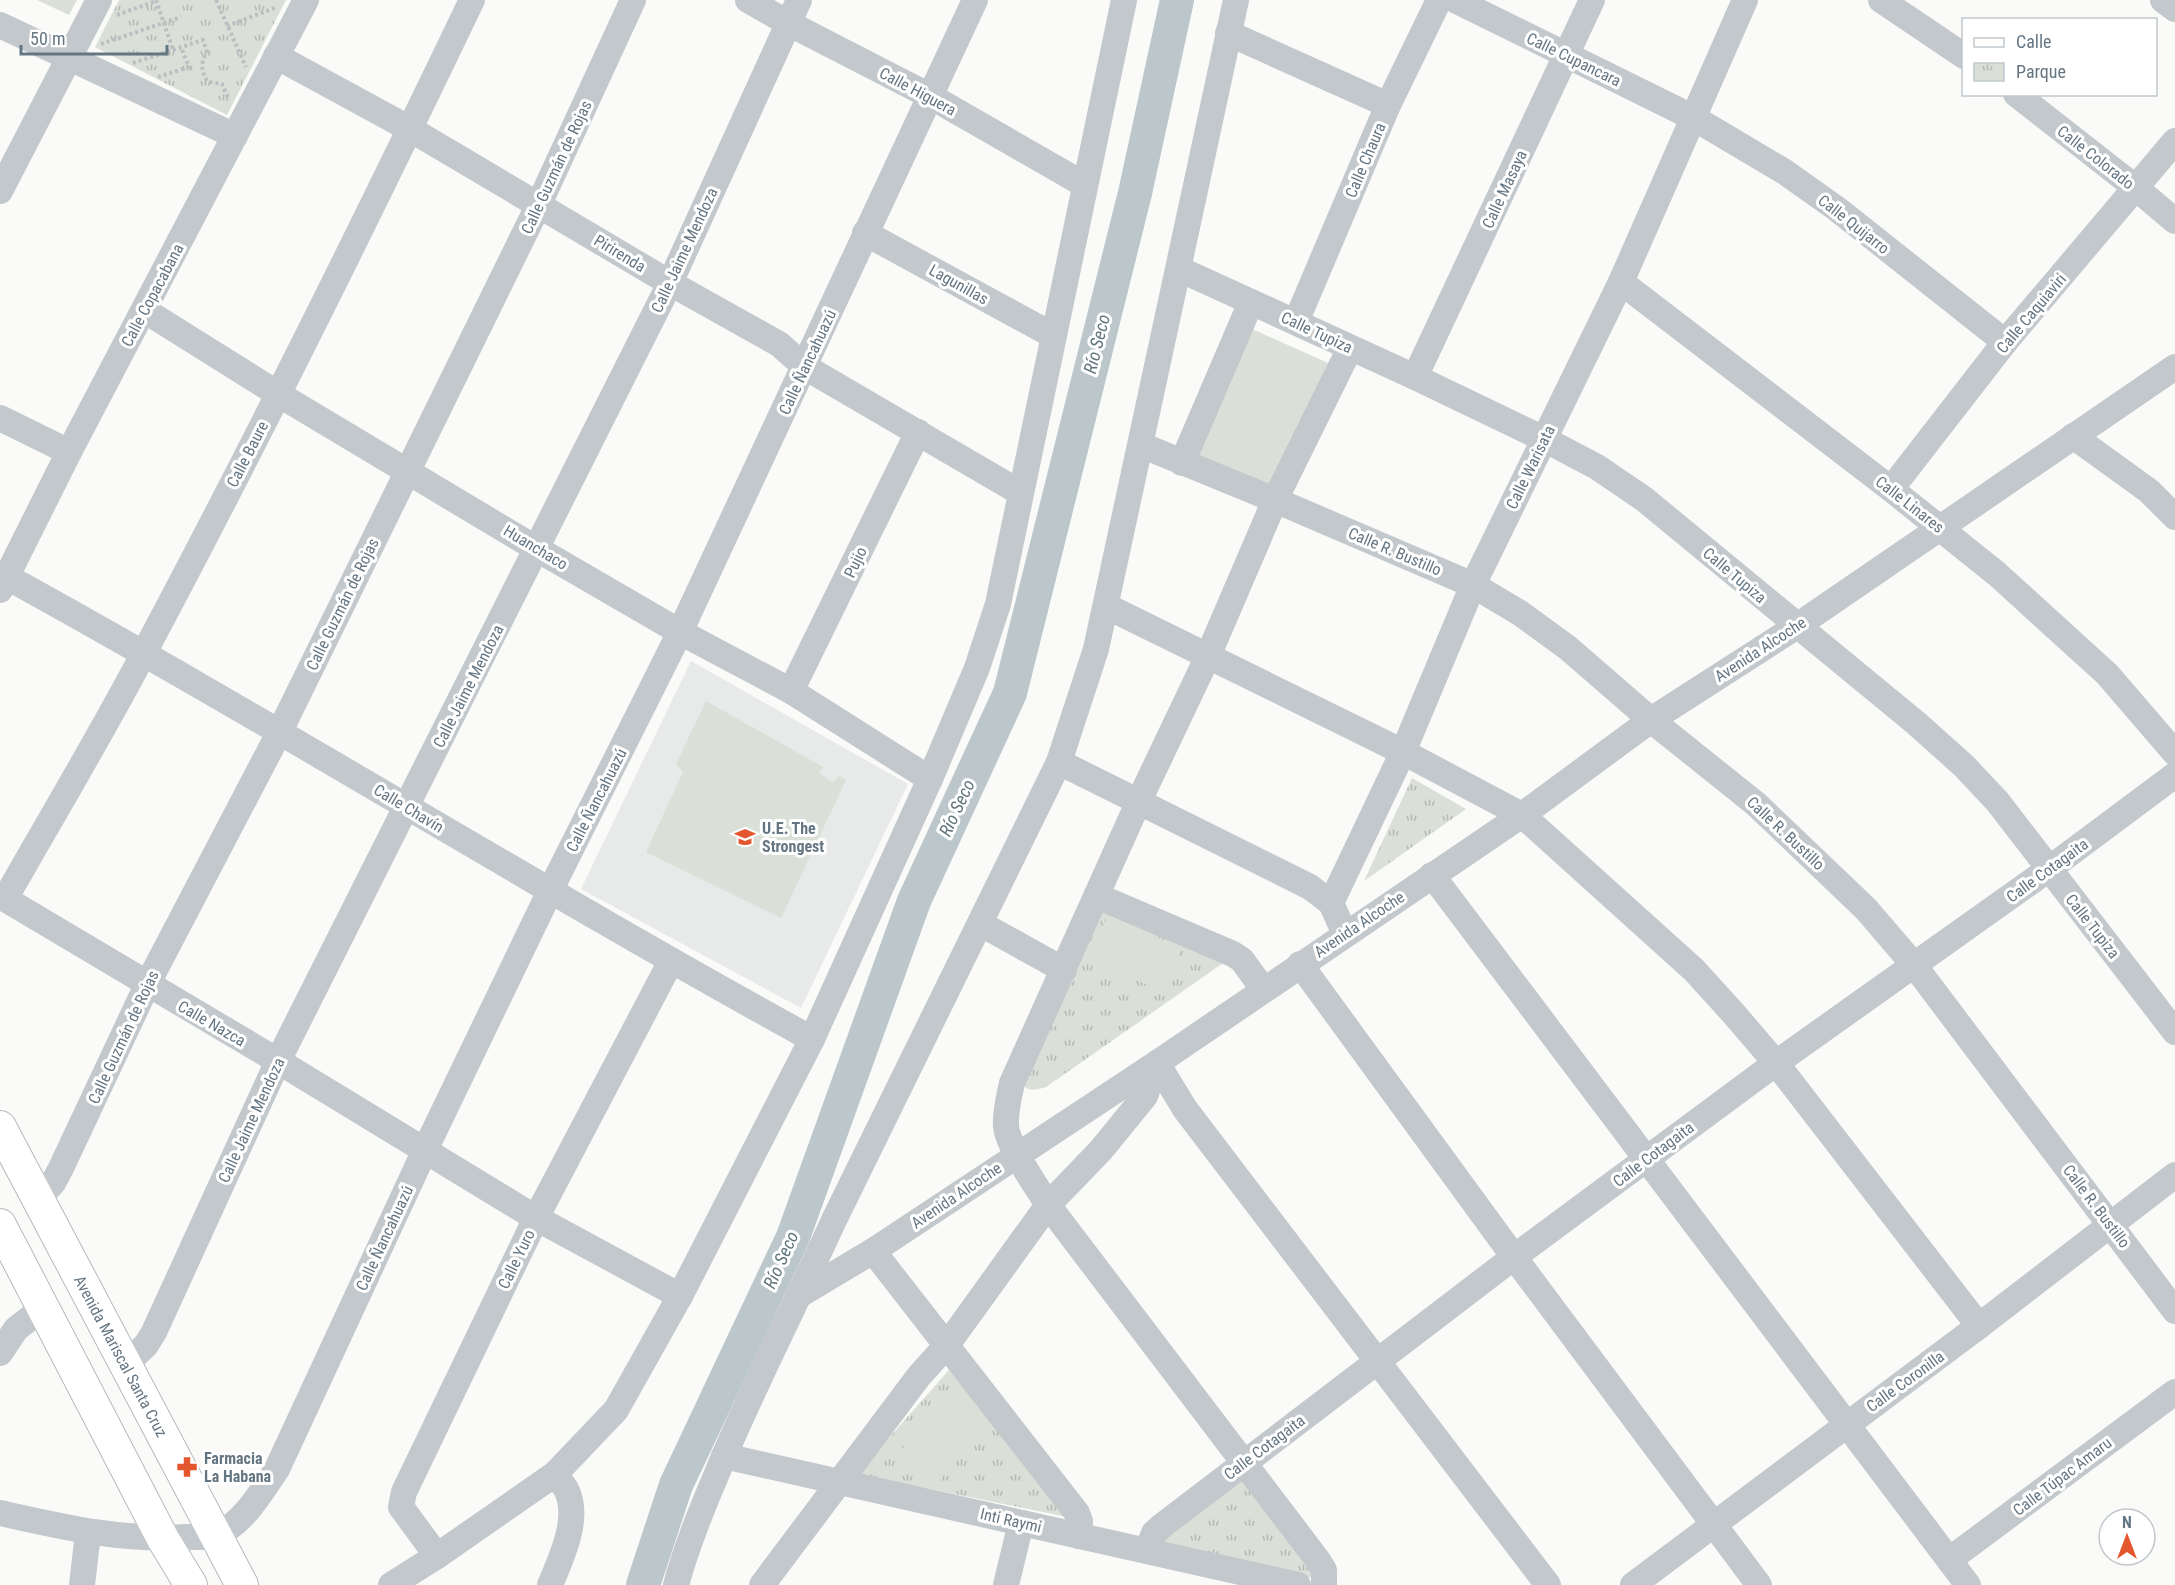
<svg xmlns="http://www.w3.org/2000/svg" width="2175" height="1585" font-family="'Roboto Condensed',sans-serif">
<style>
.built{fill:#e8e9e9}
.park{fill:url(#park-tufts)}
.pitch{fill:#dadfd7}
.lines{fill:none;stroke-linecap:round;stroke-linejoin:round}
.river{stroke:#bbc7cb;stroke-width:34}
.major-casing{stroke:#b5babe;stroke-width:34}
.path{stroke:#bbbfc2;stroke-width:4;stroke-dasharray:3 3;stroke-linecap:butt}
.minor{stroke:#c3c8cc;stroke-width:26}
.major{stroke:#fff;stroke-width:32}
.labels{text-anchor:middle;stroke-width:6;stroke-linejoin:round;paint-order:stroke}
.street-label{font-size:16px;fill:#657683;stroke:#fff}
.poi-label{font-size:16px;font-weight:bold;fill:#657683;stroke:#fff;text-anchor:start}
.water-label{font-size:18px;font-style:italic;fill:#60757c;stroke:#fff}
</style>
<defs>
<pattern id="park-tufts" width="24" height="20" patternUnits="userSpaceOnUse" patternTransform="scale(1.5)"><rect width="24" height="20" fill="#dadfd7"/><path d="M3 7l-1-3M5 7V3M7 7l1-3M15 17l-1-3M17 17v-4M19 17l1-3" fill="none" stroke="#b4b9b4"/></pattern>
</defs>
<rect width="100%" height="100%" fill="#fafaf8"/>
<polygon class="built" points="691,661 908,784 801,1008 581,889"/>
<g class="park">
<polygon points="37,0 77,0 69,15"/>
<polygon points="119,0 286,0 227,115 95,47"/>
<polygon points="1412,778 1466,809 1364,881"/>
<path d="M 1106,906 L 1226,961 L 1046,1087 C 1039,1089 1031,1092 1025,1087 L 1025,1081 Z"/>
<polygon points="949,1370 1072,1518 857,1474"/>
<polygon points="1241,1477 1321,1580 1153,1543"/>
</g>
<g class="pitch">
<polygon points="1252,329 1328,363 1270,493 1193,459"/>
<polygon points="706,701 823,767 819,773 833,783 839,776 846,780 781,918 646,852 683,772 676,764"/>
<polygon points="1109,914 1182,949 1158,990 1088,956"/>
<polygon points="952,1389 990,1421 935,1486 897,1455"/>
</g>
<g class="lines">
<polyline class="river" points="643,1585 676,1485 793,1237 914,901 1010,693 1135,193 1177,0"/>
<g class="major-casing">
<g id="major">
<polyline points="0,1127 242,1585"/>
<polyline points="0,1225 163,1539 191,1585"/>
</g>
</g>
<g class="path">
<polyline points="156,0 173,50"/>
<polyline points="216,0 246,67"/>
<polyline points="117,15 156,1"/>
<polyline points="227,26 277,7"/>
<polyline points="101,44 181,17"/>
<path d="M 133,63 L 203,40 L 207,52 C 200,63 201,72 208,82 L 222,84 L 229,100"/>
<polyline points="158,77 189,67 181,47"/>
</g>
<g class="minor">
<polyline points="748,0 788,23 930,96 1085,185"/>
<polyline points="1455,0 1694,118 1785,172 1837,209 2005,342"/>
<polyline points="1881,0 1964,56"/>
<polyline points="2163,0 2175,9"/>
<polyline points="0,25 235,136"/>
<polyline points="1228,33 1388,105"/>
<polyline points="276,56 410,129 670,283 779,344 805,367 1021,493"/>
<polyline points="2016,94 2136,188 2175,221"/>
<polyline points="0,191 99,0"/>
<polyline points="865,233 1054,336"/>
<polyline points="1179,269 1415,377 1544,439 1597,467 1644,499 1916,723 1964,766 1997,801 2175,1032"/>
<polyline points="1621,282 1891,489 1997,574 2107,674 2175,753"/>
<polyline points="144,310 278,394 537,549 680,632 791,691 930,779"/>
<polyline points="1296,322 1388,105 1439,0"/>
<polyline points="1415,377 1592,0"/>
<polyline points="0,418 69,452"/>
<polyline points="2073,436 2149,491 2175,517"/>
<polyline points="1141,445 1275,500 1473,585 1520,613 1568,648 1651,720 1756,804 1866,909 1914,965 2175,1311"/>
<polyline points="1182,463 1251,302"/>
<polyline points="1891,489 2005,342 2175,141"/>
<path d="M 7,577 C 278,726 540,890 812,1039"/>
<polyline points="0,590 69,452 306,0"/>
<polyline points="1106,606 1403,752 1522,815 1694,970 1734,1014 1776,1063 1979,1326"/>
<polyline points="791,691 918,432"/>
<polyline points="1059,762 1310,887 1331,903"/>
<polyline points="1432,875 1968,1585"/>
<polyline points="0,896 278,1061 536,1218 680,1296"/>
<polyline points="1097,896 1233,954 1242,960 1263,989"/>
<path d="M 5,899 C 52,816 101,735 145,651 C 259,437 367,219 472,0"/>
<polyline points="981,924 1064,970"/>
<polyline points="1345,934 1331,903 1403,752 1473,585 1621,282 1745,0"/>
<polyline points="1300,964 1514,1257 1759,1585"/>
<polyline points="1157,1063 1185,1109 1548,1585"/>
<polyline points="37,1199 53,1183 61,1168 147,985 280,731 539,204 633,0"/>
<polyline points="873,1251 1077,1513 1080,1521 1079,1536"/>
<polyline points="801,1294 873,1251 1157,1063 1522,815 1651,720 1797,626 2175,367"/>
<polyline points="0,1353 16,1329 43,1308"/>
<polyline points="126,1364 146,1345 154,1332 278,1061 670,283 799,0"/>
<polyline points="724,1456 1298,1585"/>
<path d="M 0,1513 C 63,1527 122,1541 187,1537 C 195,1537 207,1538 215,1535 C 242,1526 262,1491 277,1469 L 425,1150 L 550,891 L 680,632 L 975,0"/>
<polyline points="1147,1551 1154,1533 1163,1525 1514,1257 1776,1063 2049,869 2175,775"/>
<polyline points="437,1556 401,1507 404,1492 536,1218 671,961"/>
<polyline points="1949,1560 2175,1392"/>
<polyline points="82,1585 88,1533"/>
<polyline points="391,1585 437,1556 555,1474 616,1410 680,1296 812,1039 930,779 977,668 998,604 1124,0"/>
<path d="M 550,1585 C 561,1558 581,1518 566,1489 C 563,1484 558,1479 555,1474"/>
<path d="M 676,1585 C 686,1548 700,1513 715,1478 C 751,1390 795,1306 834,1220 L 1059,762 L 1096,649 L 1236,0"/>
<polyline points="762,1585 919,1376 947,1345 1048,1205 1101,1150 1145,1096 1157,1063"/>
<polyline points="1006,1585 1021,1523"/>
<path d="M 1324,1585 L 1324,1570 L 1317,1559 L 1048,1205 C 1037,1187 1007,1145 1006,1126 C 1005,1111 1009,1097 1012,1083 L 1138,803 L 1208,656 L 1275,500 L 1350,348"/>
<polyline points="1633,1585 1979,1326 2175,1175"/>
</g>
<use href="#major" class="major"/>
</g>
<defs>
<g id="school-bare" transform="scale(1.62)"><path d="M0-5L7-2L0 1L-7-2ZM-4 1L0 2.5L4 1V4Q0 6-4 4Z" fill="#e4572e" stroke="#fff" stroke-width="2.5" paint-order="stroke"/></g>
<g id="pharmacy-bare" transform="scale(1.62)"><path d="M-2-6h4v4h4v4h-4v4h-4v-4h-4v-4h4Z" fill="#e4572e" stroke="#fff" stroke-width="2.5" paint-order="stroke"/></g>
</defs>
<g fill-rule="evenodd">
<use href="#school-bare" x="745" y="837"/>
<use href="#pharmacy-bare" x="187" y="1467"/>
</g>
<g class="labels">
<g class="street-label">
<text transform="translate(1574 59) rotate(26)" y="6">Calle Cupancara</text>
<text transform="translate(918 91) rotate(28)" y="6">Calle Higuera</text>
<text transform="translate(2096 157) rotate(38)" y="6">Calle Colorado</text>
<text transform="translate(1365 160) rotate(-67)" y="6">Calle Chaura</text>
<text transform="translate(556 167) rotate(-65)" y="6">Calle Guzmán de Rojas</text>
<text transform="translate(1504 189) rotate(-65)" y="6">Calle Masaya</text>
<text transform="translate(1854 224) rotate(38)" y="6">Calle Quijarro</text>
<text transform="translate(684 250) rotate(-65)" y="6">Calle Jaime Mendoza</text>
<text transform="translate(620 253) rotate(31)" y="6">Pirirenda</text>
<text transform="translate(959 284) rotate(29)" y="6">Lagunillas</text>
<text transform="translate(152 295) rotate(-62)" y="6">Calle Copacabana</text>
<text transform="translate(2031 313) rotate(-50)" y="6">Calle Caquiaviri</text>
<text transform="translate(1317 332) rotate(25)" y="6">Calle Tupiza</text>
<text transform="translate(807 362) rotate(-65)" y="6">Calle Ñancahuazú</text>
<text transform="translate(247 454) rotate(-63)" y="6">Calle Baure</text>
<text transform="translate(1530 467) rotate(-64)" y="6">Calle Warisata</text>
<text transform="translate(1910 504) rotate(38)" y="6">Calle Linares</text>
<text transform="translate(536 547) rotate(31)" y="6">Huanchaco</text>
<text transform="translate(1395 551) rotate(23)" y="6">Calle R. Bustillo</text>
<text transform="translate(855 562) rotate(-64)" y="6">Pujio</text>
<text transform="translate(1735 575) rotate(40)" y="6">Calle Tupiza</text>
<text transform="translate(342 604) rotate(-64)" y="6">Calle Guzmán de Rojas</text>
<text transform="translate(1760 649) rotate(-33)" y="6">Avenida Alcoche</text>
<text transform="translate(468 686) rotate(-63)" y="6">Calle Jaime Mendoza</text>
<text transform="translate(596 800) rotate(-63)" y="6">Calle Ñancahuazú</text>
<text transform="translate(409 808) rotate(31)" y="6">Calle Chavín</text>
<text transform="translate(1786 833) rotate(43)" y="6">Calle R. Bustillo</text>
<text transform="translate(2047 870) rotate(-36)" y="6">Calle Cotagaita</text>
<text transform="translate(1359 924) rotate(-34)" y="6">Avenida Alcoche</text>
<text transform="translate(2093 926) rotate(52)" y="6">Calle Tupiza</text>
<text transform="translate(212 1023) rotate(30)" y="6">Calle Nazca</text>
<text transform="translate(123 1037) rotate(-65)" y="6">Calle Guzmán de Rojas</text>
<text transform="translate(251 1120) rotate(-65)" y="6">Calle Jaime Mendoza</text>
<text transform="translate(1653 1154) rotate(-37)" y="6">Calle Cotagaita</text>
<text transform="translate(956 1195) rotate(-34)" y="6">Avenida Alcoche</text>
<text transform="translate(2097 1206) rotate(53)" y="6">Calle R. Bustillo</text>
<text transform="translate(384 1238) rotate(-65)" y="6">Calle Ñancahuazú</text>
<text transform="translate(516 1259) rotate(-64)" y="6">Calle Yuro</text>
<text transform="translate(121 1356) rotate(62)" y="6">Avenida Mariscal Santa Cruz</text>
<text transform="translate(1905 1381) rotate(-36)" y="6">Calle Coronilla</text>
<text transform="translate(1264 1447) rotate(-37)" y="6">Calle Cotagaita</text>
<text transform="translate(2062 1476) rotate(-37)" y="6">Calle Túpac Amaru</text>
<text transform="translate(1011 1520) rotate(13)" y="6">Inti Raymi</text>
</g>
<g class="poi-label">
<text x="762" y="834">U.E. The<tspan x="762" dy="18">Strongest</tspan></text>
<text x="204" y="1464">Farmacia<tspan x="204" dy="18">La Habana</tspan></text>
</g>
<g class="water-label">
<text transform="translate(1097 344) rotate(-76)" y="6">Río Seco</text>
<text transform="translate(957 808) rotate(-65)" y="6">Río Seco</text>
<text transform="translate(781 1260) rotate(-66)" y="6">Río Seco</text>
</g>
</g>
<rect x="1962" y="18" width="195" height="78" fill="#ffffff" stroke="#c1c8cd" stroke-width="1.5"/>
<rect x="1974" y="38" width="30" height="9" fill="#ffffff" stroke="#c1c8cd" stroke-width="1.5"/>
<text x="2016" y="48" font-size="18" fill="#657683">Calle</text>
<rect x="1974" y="63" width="30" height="18" fill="url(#park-tufts)" stroke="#c1c8cd" stroke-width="1.5"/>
<text x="2016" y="78" font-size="18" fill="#657683">Parque</text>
<g transform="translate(2127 1537)"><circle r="28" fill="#ffffff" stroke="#c1c8cd" stroke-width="1.5"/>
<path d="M0-4.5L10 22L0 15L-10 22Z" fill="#e4572e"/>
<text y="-9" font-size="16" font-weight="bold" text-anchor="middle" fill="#657683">N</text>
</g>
<path d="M21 45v9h146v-9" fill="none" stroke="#657683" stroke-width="3"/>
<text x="30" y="45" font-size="18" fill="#657683" stroke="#ffffff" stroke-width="4.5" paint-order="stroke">50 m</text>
</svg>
